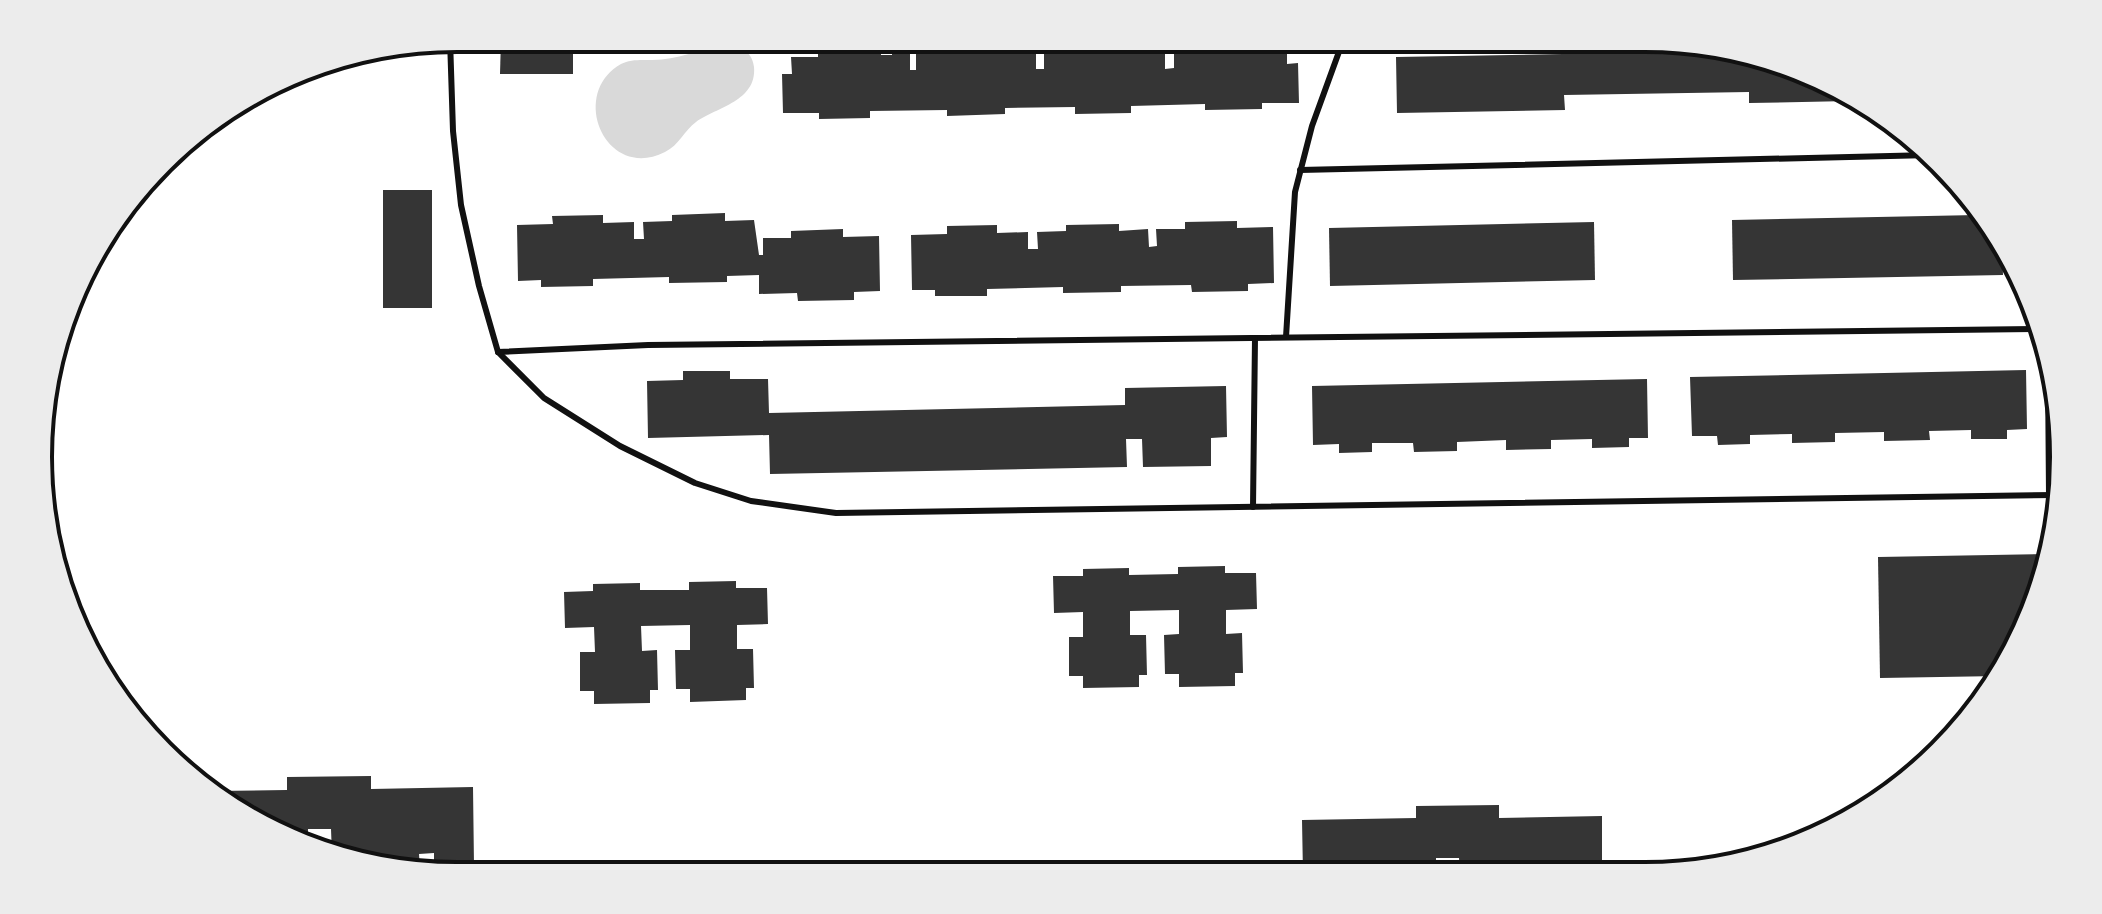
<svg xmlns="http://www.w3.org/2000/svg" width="2102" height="914" font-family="Rubik,sans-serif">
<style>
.green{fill:#eee}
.water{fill:#d9d9d9}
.building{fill:#353535}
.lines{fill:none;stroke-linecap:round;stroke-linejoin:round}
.service{stroke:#111;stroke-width:6}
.rim{fill:none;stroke:#111;stroke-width:4}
</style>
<rect width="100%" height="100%" fill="#fff"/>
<polygon class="green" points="47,372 47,528 42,512"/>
<path class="water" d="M 723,44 C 738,47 752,49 754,67 C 757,101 717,107 696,122 C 684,131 679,145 665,152 C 606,182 568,94 621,64 C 630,59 642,60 652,60 C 678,60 698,50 723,44 Z"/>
<g class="building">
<polygon points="1008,38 1008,53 1021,52 1021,45 1036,45 1036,69 1044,69 1044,45 1060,44 1061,52 1073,51 1073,38 1135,38 1135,50 1147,50 1147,43 1165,43 1165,69 1174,68 1174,43 1187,43 1187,49 1199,49 1198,38 1261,38 1262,48 1287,47 1287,64 1298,63 1299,103 1262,103 1262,109 1205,110 1205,104 1131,106 1131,113 1075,114 1075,107 1005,108 1005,114 947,116 947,110 870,111 870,118 819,119 819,113 783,113 782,74 792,74 791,57 818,57 818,41 880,40 881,55 892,55 892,47 910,47 910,70 916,70 916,46 934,46 934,54 947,54 946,39"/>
<polygon points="1563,38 1645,38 1780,60 1850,101 1749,103 1749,92 1564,95 1565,110 1397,113 1396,57 1563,54"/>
<polygon points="501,39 573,39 573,74 500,74"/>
<rect x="383" y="190" width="49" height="118"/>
<polygon points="725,213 725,221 754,220 759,255 763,255 763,238 791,238 791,231 843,229 843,237 879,236 880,291 854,292 854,300 798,301 797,293 759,294 759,275 727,276 727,282 669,283 669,277 593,279 593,286 541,287 541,280 518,281 517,225 553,224 552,216 603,215 603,223 634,222 634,239 644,239 643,222 672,221 672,215"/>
<polygon points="1977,215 2002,248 2003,275 1733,280 1732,220"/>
<polygon points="1237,221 1237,228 1273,227 1274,283 1248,284 1248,291 1192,292 1191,285 1121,286 1121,292 1063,293 1063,287 987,289 987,296 935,296 935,290 912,290 911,235 947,234 947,226 997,225 997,233 1028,232 1028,249 1038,249 1037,232 1066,231 1066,225 1119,224 1119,231 1148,229 1149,247 1157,246 1156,229 1185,229 1185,222"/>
<polygon points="1594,222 1595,280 1330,286 1329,228"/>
<polygon points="2026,370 2027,429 2007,430 2007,439 1971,439 1971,430 1929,431 1930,440 1884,441 1884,432 1835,433 1835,442 1792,443 1792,434 1750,435 1750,444 1718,445 1717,436 1692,436 1690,377"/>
<polygon points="683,371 730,371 730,379 768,379 769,413 1125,405 1125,388 1226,386 1227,437 1211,438 1211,466 1143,467 1142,439 1126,439 1127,467 770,474 769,435 648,438 647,381 683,380"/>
<polygon points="1647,379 1648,438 1629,438 1629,447 1592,448 1592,439 1551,440 1551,449 1506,450 1506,440 1457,442 1457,451 1414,452 1413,443 1372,443 1372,452 1339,453 1339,444 1313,445 1312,386"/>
<polygon points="2047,554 2042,592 2000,676 1880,678 1878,557"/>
<polygon points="1225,566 1225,573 1256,573 1257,609 1226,610 1226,634 1242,633 1243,673 1235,673 1235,686 1179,687 1179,674 1165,674 1164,635 1179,634 1179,610 1130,611 1130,635 1146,635 1147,675 1139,675 1139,687 1083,688 1083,676 1069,676 1069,637 1083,637 1083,612 1054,613 1053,576 1083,576 1083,569 1129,568 1129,575 1178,574 1178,567"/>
<polygon points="736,581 736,588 767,588 768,624 737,625 737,649 753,649 754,688 746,688 746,700 690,702 690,689 676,689 675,650 690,650 690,625 641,626 642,651 657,650 658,690 650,690 650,703 594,704 594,691 580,691 580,652 595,652 594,627 565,628 564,592 593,591 593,584 640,583 640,590 689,590 689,582"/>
<polygon points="371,776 371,789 473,787 474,866 434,866 434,853 419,854 420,870 332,855 331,829 308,829 308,846 214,791 287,790 287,777"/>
<polygon points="1499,805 1499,818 1602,816 1602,873 1460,873 1459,858 1436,858 1436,873 1303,874 1302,820 1416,818 1416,806"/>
<polygon points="1005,863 1005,874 769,875 769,866"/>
</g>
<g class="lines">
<g class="service">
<polyline points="450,39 453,131 461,205 479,286 498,352 544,398 620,446 695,483 751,501 836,513 2054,495"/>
<polyline points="1300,170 1931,155"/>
<polyline points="1286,337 1295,192 1312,126 1344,38"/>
<polyline points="498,352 648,345 2036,329"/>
<polyline points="2048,373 2049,495"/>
<polyline points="1253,507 1255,338"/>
</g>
</g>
<path d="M0 0H2102V914H0ZM457 52H1645A405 405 0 0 1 2050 457V457A405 405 0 0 1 1645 862H457A405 405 0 0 1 52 457V457A405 405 0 0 1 457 52Z" fill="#ececec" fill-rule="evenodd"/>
<path class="rim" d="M457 52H1645A405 405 0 0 1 2050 457V457A405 405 0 0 1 1645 862H457A405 405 0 0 1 52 457V457A405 405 0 0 1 457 52Z"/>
</svg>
